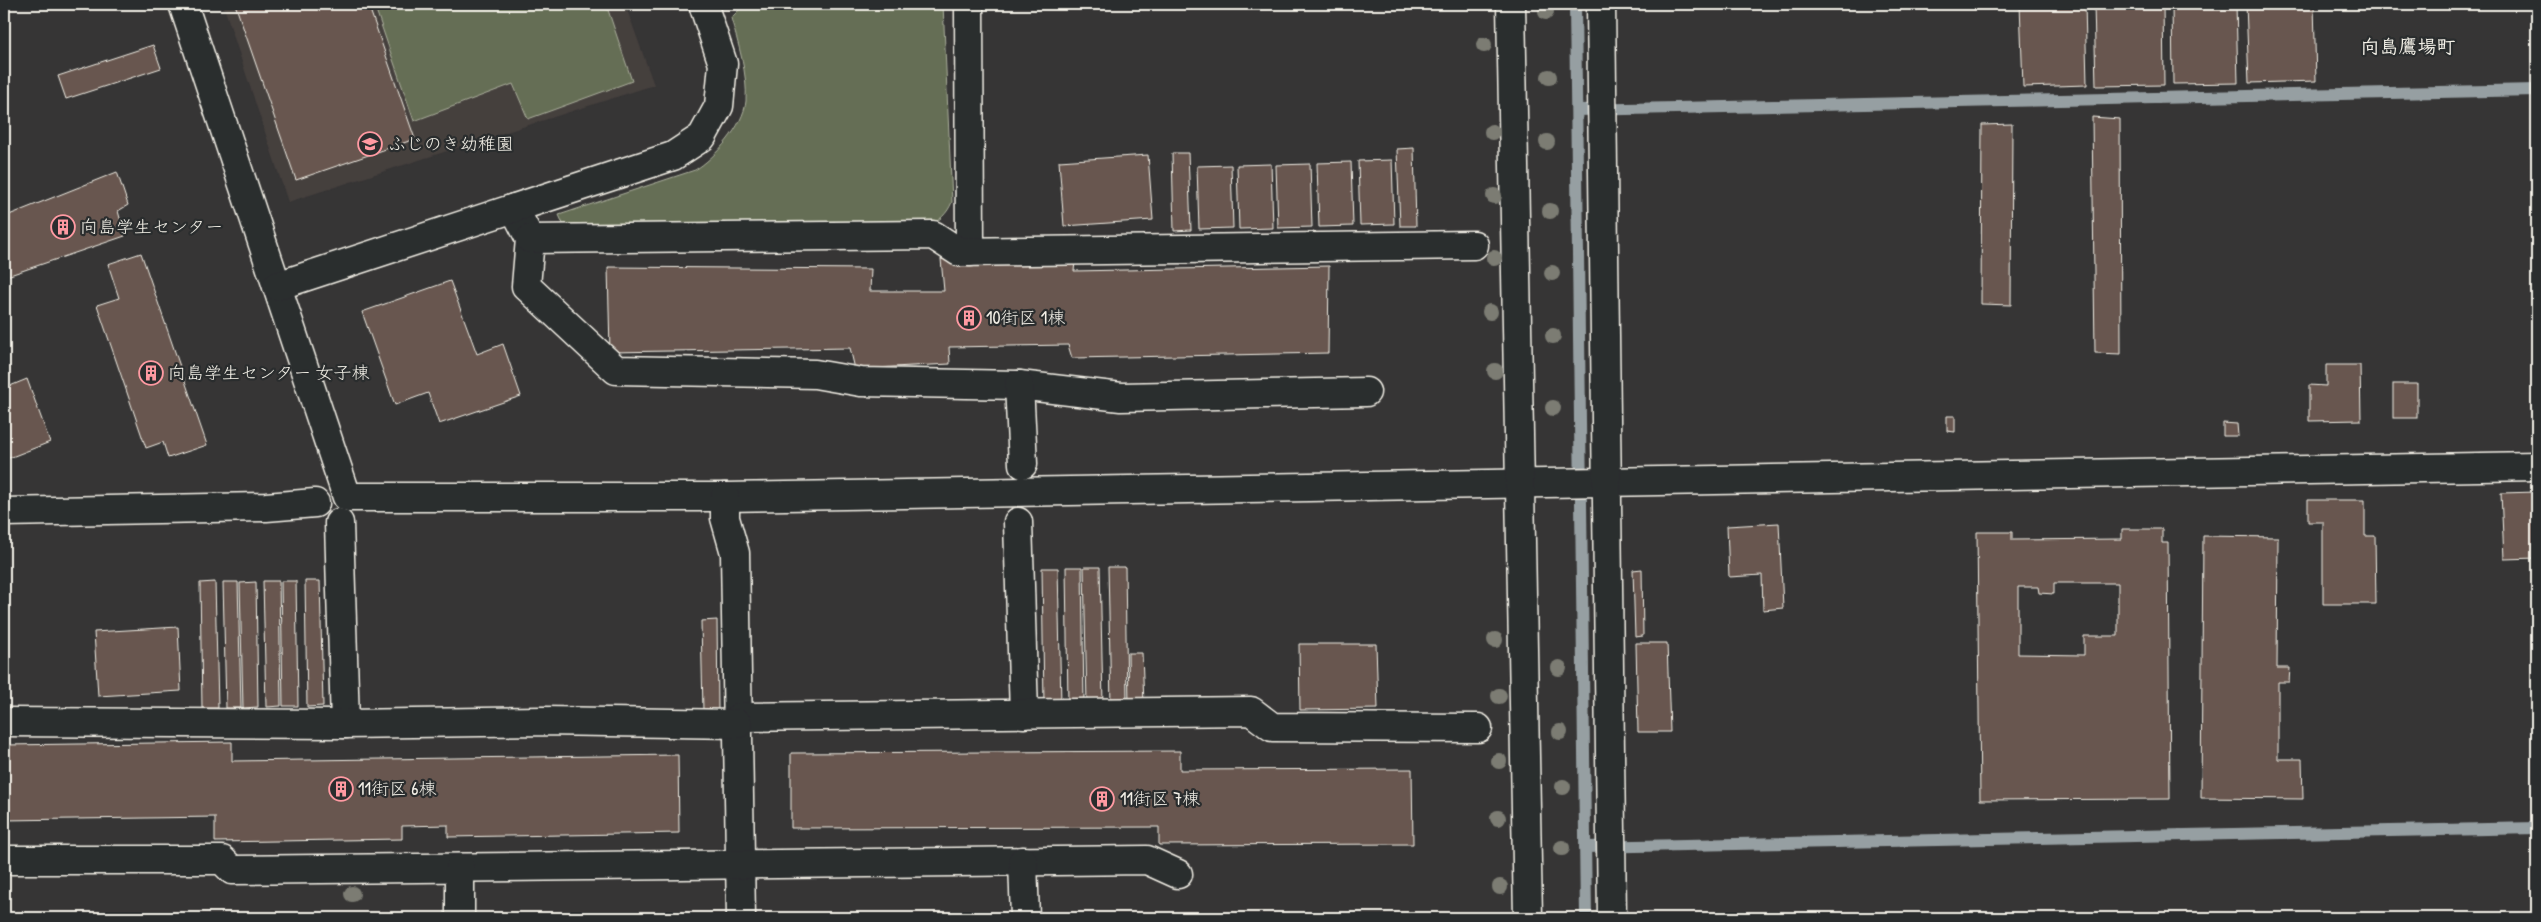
<svg xmlns="http://www.w3.org/2000/svg" width="2541" height="922" font-family="'Patrick Hand','Klee One',sans-serif">
<style>
.built{fill:#453f3d}
.green{fill:#656e54;stroke:#acb09e}
.lines{fill:none;stroke-linecap:round;stroke-linejoin:round}
.stream{stroke:#969fa2;stroke-width:12}
.building{fill:#67574f;stroke:#f4f1e8;fill-rule:evenodd}
.minor-casing{stroke:#f4f1e8;stroke-width:31}
.minor{stroke:#2a2d2e;stroke-width:28}
.tree{fill:#7b7c73}
.labels{text-anchor:middle;stroke-width:4.5;stroke-linejoin:round;paint-order:stroke}
.poi-label{font-size:18px;fill:#f4f1e8;stroke:#2a2d2e;text-anchor:start}
.neighbourhood-label{font-size:19px;font-weight:bold;fill:#f4f1e8;stroke:#2a2d2e}
</style>
<rect width="100%" height="100%" fill="#363535"/>
<filter id="ink" filterUnits="userSpaceOnUse"><feTurbulence type="fractalNoise" baseFrequency=".02" numOctaves="2"/><feDisplacementMap in="SourceGraphic" scale="10" xChannelSelector="R" yChannelSelector="G"/><feConvolveMatrix kernelMatrix="1 2 1 2 8 2 1 2 1" color-interpolation-filters="sRGB"/></filter>
<g filter="url(#ink)">
<polygon class="built" points="223,4 625,4 654,85 288,202"/>
<g class="green">
<polygon points="374,4 606,4 632,81 528,119 513,84 414,121"/>
<path d="M 745,4 L 943,4 L 952,202 C 947,214 940,220 928,227 L 565,228 L 559,215 L 695,170 C 715,158 744,125 746,101 C 748,74 738,43 731,18 Z"/>
</g>
<g class="lines">
<g class="stream">
<polyline points="1575,4 1586,918"/>
<polyline points="1577,110 2537,90"/>
<polyline points="1585,847 2537,828"/>
</g>
</g>
<g class="building">
<polygon points="235,4 368,4 415,139 296,180"/>
<polygon points="2020,4 2085,4 2087,85 2023,87"/>
<polygon points="2094,4 2163,4 2164,85 2096,86"/>
<polygon points="2172,4 2236,4 2238,83 2173,84"/>
<polygon points="2246,4 2314,4 2316,81 2249,83"/>
<polygon points="153,45 161,68 66,99 58,76"/>
<polygon points="2092,117 2120,119 2121,354 2095,353"/>
<polygon points="2012,124 2011,305 1981,304 1982,125"/>
<polygon points="1414,148 1416,226 1400,226 1397,149"/>
<polygon points="1172,153 1188,153 1191,230 1174,231"/>
<polygon points="1148,155 1153,220 1064,226 1059,161"/>
<polygon points="1392,160 1394,224 1360,225 1358,161"/>
<polygon points="1351,162 1353,226 1319,227 1317,163"/>
<polygon points="1271,164 1273,228 1239,229 1237,165"/>
<polygon points="1310,164 1312,227 1278,228 1276,165"/>
<polygon points="1231,165 1233,228 1199,229 1197,166"/>
<polygon points="117,172 128,205 118,211 125,236 4,277 4,217"/>
<polygon points="141,253 207,445 168,458 163,442 146,448 97,305 119,298 108,264"/>
<polygon points="1076,253 1074,271 1329,266 1328,353 1072,358 1068,345 949,347 950,364 855,369 850,348 610,352 608,267 871,269 870,291 944,291 941,259"/>
<polygon points="450,281 477,354 503,344 521,396 439,424 428,393 395,405 362,312"/>
<polygon points="4,364 10,386 27,379 50,442 4,460"/>
<polygon points="2326,365 2360,365 2361,420 2309,421 2309,385 2326,386"/>
<rect x="2393" y="384" width="24" height="34"/>
<polygon points="1947,416 1955,416 1955,432 1947,431"/>
<polygon points="2223,423 2237,424 2238,436 2223,436"/>
<polygon points="2537,492 2537,558 2504,559 2501,493"/>
<polygon points="2308,500 2365,500 2365,536 2375,536 2376,604 2323,604 2323,522 2308,522"/>
<polygon points="1779,523 1783,608 1763,610 1762,575 1729,577 1727,526"/>
<path d="M 2122,529 L 2162,529 L 2162,543 L 2168,543 L 2170,799 L 1980,800 L 1977,532 L 2012,532 L 2012,540 L 2122,539 ZM 2054,583 L 2118,583 L 2118,636 L 2084,636 L 2084,655 L 2018,654 L 2018,587 L 2038,587 L 2039,593 L 2054,594 Z"/>
<polygon points="2203,536 2278,537 2277,668 2290,668 2289,682 2278,682 2278,759 2302,759 2303,799 2201,798"/>
<polygon points="1066,567 1082,567 1084,704 1068,704"/>
<polygon points="1084,567 1100,567 1103,704 1087,704"/>
<polygon points="1108,567 1125,567 1127,704 1111,705"/>
<polygon points="1042,568 1058,568 1061,705 1044,705"/>
<polygon points="1642,569 1643,636 1635,637 1633,570"/>
<polygon points="263,581 279,581 281,706 266,707"/>
<polygon points="281,581 296,581 298,706 283,706"/>
<polygon points="305,581 320,581 323,706 307,707"/>
<polygon points="215,582 218,708 202,708 200,583"/>
<polygon points="223,582 238,582 241,708 226,708"/>
<polygon points="256,582 258,707 243,708 240,583"/>
<polygon points="717,620 718,711 703,711 701,621"/>
<polygon points="178,627 181,691 98,696 94,632"/>
<polygon points="1636,643 1667,643 1670,732 1638,732"/>
<polygon points="1299,644 1376,644 1378,709 1300,710"/>
<polygon points="1128,653 1142,653 1144,704 1129,704"/>
<polygon points="232,742 232,761 678,755 679,833 448,837 448,825 402,826 402,839 215,842 215,817 4,820 4,745"/>
<polygon points="1180,751 1180,770 1412,769 1413,844 1159,845 1159,827 791,828 791,753"/>
</g>
<g class="lines">
<g class="minor-casing">
<g id="minor">
<polyline points="183,4 347,497 725,497 2537,466"/>
<polyline points="969,4 970,252"/>
<polyline points="1511,4 1528,918"/>
<polyline points="1601,4 1612,918"/>
<polyline points="514,208 530,239 526,286 616,370 815,374 861,382 1019,385 1121,397 1366,392"/>
<polyline points="530,239 933,235 959,252 1474,245"/>
<polyline points="277,286 673,156 702,137 719,106 723,64 703,4"/>
<polyline points="1019,385 1023,464"/>
<polyline points="725,497 725,518 735,553 741,918"/>
<polyline points="4,512 266,507 315,503"/>
<polyline points="1018,522 1024,714"/>
<polyline points="339,523 345,724"/>
<polyline points="739,717 1251,711 1272,727 1478,728"/>
<polyline points="4,722 345,724 543,721 738,724"/>
<polyline points="4,860 222,860 232,870 1147,860 1178,874"/>
<polyline points="1023,861 1025,918"/>
<polyline points="460,868 460,918"/>
</g>
</g>
<use href="#minor" class="minor"/>
</g>
<g class="tree">
<circle cx="1546" cy="12" r="8"/>
<circle cx="1484" cy="45" r="8"/>
<circle cx="1549" cy="77" r="8"/>
<circle cx="1492" cy="132" r="8"/>
<circle cx="1547" cy="142" r="8"/>
<circle cx="1494" cy="196" r="8"/>
<circle cx="1550" cy="211" r="8"/>
<circle cx="1494" cy="258" r="8"/>
<circle cx="1552" cy="273" r="8"/>
<circle cx="1490" cy="312" r="8"/>
<circle cx="1553" cy="336" r="8"/>
<circle cx="1495" cy="371" r="8"/>
<circle cx="1553" cy="408" r="8"/>
<circle cx="1495" cy="640" r="8"/>
<circle cx="1559" cy="668" r="8"/>
<circle cx="1499" cy="696" r="8"/>
<circle cx="1560" cy="732" r="8"/>
<circle cx="1499" cy="761" r="8"/>
<circle cx="1563" cy="787" r="8"/>
<circle cx="1498" cy="818" r="8"/>
<circle cx="1562" cy="848" r="8"/>
<circle cx="1500" cy="887" r="8"/>
<circle cx="352" cy="894" r="8"/>
</g>
</g>
<defs>
<g id="school-ring" transform="scale(1.25)"><circle r="9.5" fill="#2a2d2e" stroke="#ff9aa2" stroke-width="1.5"/><path d="M0-5L7-2L0 1L-7-2ZM-4 1L0 2.5L4 1V4Q0 6-4 4Z" fill="#ff9aa2"/></g>
<g id="building-ring" transform="scale(1.25)"><circle r="9.5" fill="#2a2d2e" stroke="#ff9aa2" stroke-width="1.5"/><path d="M-4-6H4V6H1V3H-1V6H-4ZM-2.5-4.3h1.7v1.8h-1.7ZM.8-4.3h1.7v1.8H.8ZM-2.5-1h1.7V.8h-1.7ZM.8-1h1.7V.8H.8Z" fill="#ff9aa2"/></g>
</defs>
<g fill-rule="evenodd">
<use href="#school-ring" x="370" y="144"/>
<use href="#building-ring" x="63" y="227"/>
<use href="#building-ring" x="969" y="318"/>
<use href="#building-ring" x="151" y="373"/>
<use href="#building-ring" x="341" y="789"/>
<use href="#building-ring" x="1102" y="799"/>
</g>
<g class="labels">
<g class="poi-label">
<text x="388" y="150">ふじのき幼稚園</text>
<text x="80" y="233">向島学生センター</text>
<text x="986" y="324">10街区 1棟</text>
<text x="168" y="379">向島学生センター 女子棟</text>
<text x="358" y="795">11街区 6棟</text>
<text x="1120" y="805">11街区 7棟</text>
</g>
<g class="neighbourhood-label">
<text x="2408" y="53">向島鷹場町</text>
</g>
</g>
<rect width="2541" height="922" fill="none" stroke="#2a2d2e" stroke-width="20"/>
<rect x="10" y="10" width="2521" height="902" fill="none" stroke="#f4f1e8" stroke-width="2" filter="url(#ink)"/>
</svg>
